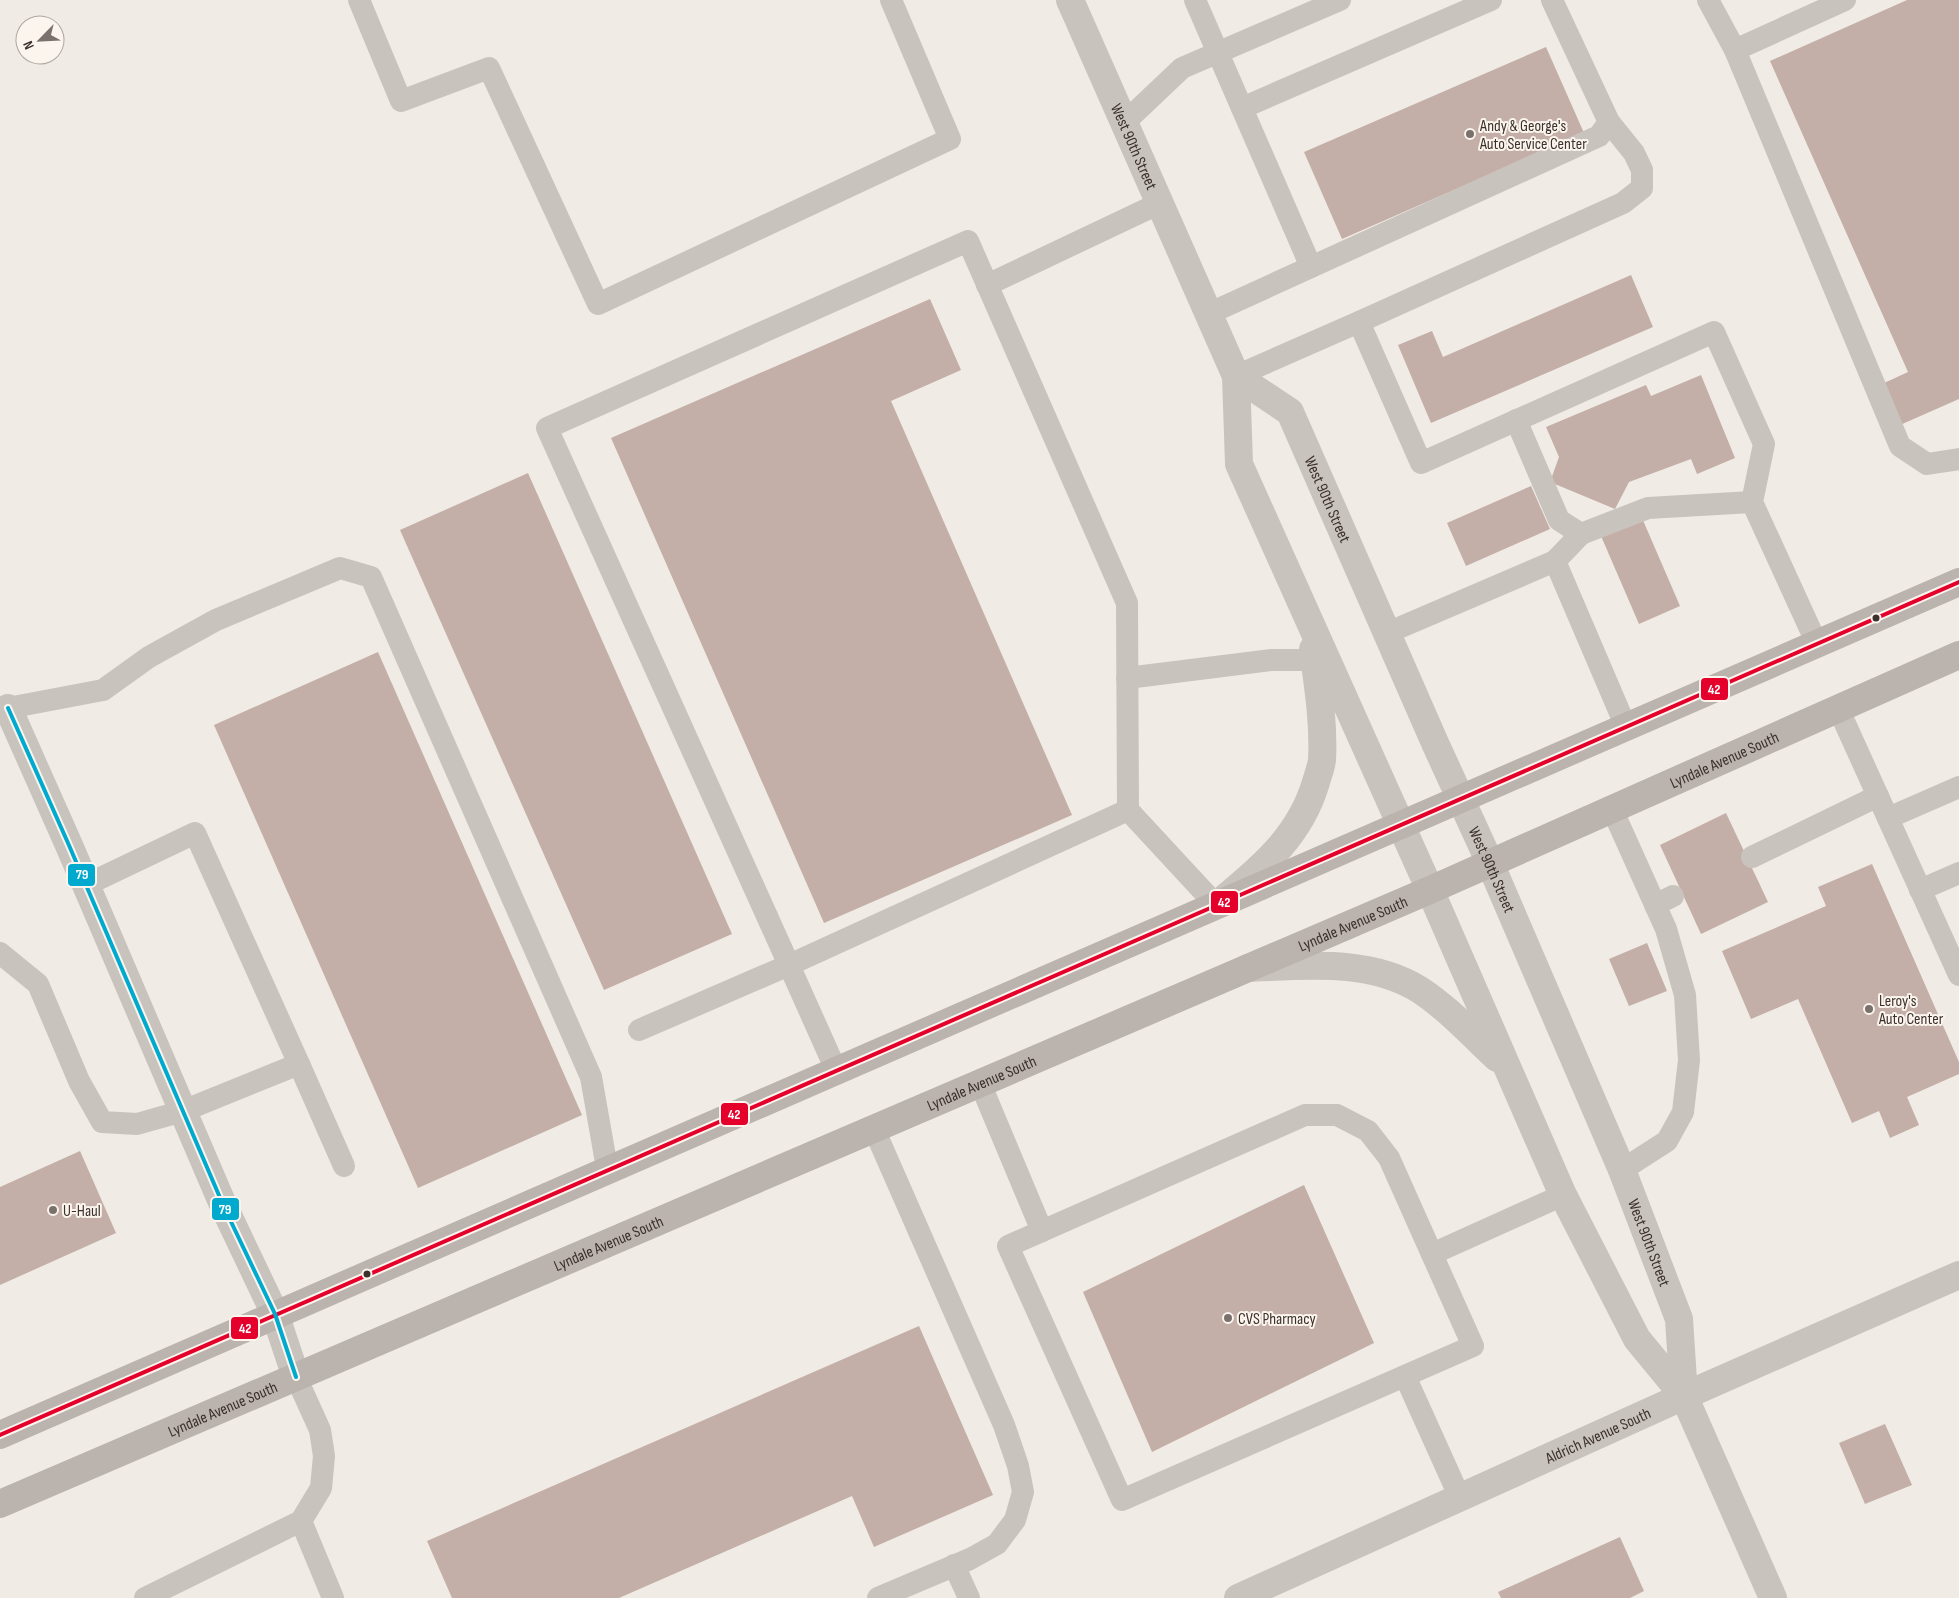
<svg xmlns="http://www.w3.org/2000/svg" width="1959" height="1598" font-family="'Sofia Sans Condensed',sans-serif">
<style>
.building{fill:#c3afa7}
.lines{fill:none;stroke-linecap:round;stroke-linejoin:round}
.service{stroke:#c9c3be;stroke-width:22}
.minor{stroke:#c9c3be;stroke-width:28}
.tertiary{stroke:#c9c3be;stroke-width:28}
.secondary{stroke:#bab3ae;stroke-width:28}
.bus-1-casing{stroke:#fbf5ee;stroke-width:8}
.bus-2-casing{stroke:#fbf5ee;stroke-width:8}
.bus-1{stroke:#e4002b;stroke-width:4}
.bus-2{stroke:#00a9ce;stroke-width:4}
.poi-dot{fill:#7a716c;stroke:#fbf5ee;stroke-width:2}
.bus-dot{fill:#3b302b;stroke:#fbf5ee;stroke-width:2}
.labels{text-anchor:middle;stroke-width:4;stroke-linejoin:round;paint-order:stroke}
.poi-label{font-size:16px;fill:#3b302b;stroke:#fbf5ee;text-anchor:start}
.street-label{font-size:16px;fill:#3b302b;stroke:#fbf5ee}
.line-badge{stroke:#fbf5ee;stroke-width:2}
.badge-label{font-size:14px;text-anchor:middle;font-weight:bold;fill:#fff}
</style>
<rect width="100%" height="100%" fill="#f0ebe5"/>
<g class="building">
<polygon points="1907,0 1959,0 1959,399 1900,425 1882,384 1908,372 1770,61"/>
<polygon points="1546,47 1584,133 1342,239 1304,152"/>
<polygon points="1631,275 1653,327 1431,423 1398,345 1432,331 1443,357"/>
<polygon points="930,299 961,370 891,401 1072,815 824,923 611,438"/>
<polygon points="1701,375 1735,458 1697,474 1691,459 1629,482 1615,509 1550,482 1559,457 1546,427 1646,385 1651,396"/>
<polygon points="528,473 732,934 604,990 400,530"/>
<polygon points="1531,486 1550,529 1466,566 1447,523"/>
<polygon points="1642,518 1680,606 1639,624 1601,536"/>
<polygon points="378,652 582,1115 418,1188 214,725"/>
<polygon points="1726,813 1768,902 1701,934 1660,845"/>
<polygon points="1872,864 1959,1062 1959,1074 1907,1097 1919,1125 1890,1138 1879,1111 1852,1123 1798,999 1751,1019 1722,951 1826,906 1818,887"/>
<polygon points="1647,943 1667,991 1629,1006 1609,959"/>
<polygon points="80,1151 116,1233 0,1285 0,1187"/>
<polygon points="1304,1185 1374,1343 1152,1452 1083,1292"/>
<polygon points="919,1326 993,1495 874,1547 852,1496 619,1598 452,1598 427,1541"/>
<polygon points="1885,1424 1912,1485 1865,1504 1839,1443"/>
<polygon points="1620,1537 1644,1591 1630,1598 1501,1598 1498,1592"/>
</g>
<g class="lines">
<g class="service">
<polyline points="359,0 401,101 489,68 598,304 950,139 891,0"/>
<polyline points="1195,0 1311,267 1208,314"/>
<polyline points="1708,0 1735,50"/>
<polyline points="1845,0 1735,50 1900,446 1927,464 1959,459"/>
<polyline points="1242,108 1491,0"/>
<polyline points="1124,123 1182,68 1340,0"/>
<polyline points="1311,267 1599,136 1609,122 1552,0"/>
<polyline points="987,285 1160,203"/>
<polyline points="1359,322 1623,203 1642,188 1642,170 1634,153 1609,122"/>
<polyline points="1236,376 1359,322 1421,463 1714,332 1764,444 1752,502 1817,644"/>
<polyline points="1516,420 1559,520 1581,534"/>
<polyline points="1555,561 1581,534 1648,508 1752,502"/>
<polyline points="1387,633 1555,561 1626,727"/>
<polyline points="1127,678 1272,660 1315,660"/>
<polyline points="8,708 103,690 149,657 216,620 340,568 371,577 591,1077 607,1168"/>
<polyline points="1838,708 1959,975"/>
<polyline points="1612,809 1666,929 1685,995 1689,1060 1683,1112 1667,1141 1622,1170"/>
<polyline points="1128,810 1216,905"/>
<polyline points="1888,818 1959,787"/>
<polyline points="1752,857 1878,796"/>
<polyline points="1920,890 1959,873"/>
<polyline points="1655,905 1673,896"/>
<polyline points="0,953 38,984 79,1081 102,1122 137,1124 183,1111 299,1064 195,833 86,885"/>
<polyline points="639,1030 789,965 1128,810 1127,603 968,241 547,428 789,965 836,1070"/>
<polyline points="299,1064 344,1166"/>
<polyline points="980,1083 1042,1231"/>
<polygon points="1305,1115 1337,1115 1368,1131 1389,1158 1473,1346 1122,1500 1008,1246"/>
<polyline points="874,1129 1004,1425 1018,1466 1023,1492 1015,1520 997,1544 970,1559 878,1598"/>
<polyline points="1432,1254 1563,1195"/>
<polyline points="1405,1376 1460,1498"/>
<polyline points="301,1521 333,1598"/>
<polyline points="954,1565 969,1598"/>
<polyline points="145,1598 301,1521 321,1488 324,1456 320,1430 296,1377"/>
</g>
<g class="minor">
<polyline points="8,708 68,843 224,1207 275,1314 296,1377"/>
<path id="s1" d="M 1238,1598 L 1684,1396 L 1959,1275"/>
</g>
<g class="tertiary">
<path id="s2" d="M 1070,0 L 1236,376 L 1239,464 L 1430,890 L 1563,1195 L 1637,1339 L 1684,1396 L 1773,1598"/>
<path id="s3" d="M 1236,376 L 1290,412 L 1435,743 L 1490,863 L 1622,1170 L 1679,1319 L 1684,1396"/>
<path d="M 1225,898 C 1264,866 1301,834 1316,782 C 1318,775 1321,768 1322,760 C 1324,723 1318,686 1313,649"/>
<path d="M 1248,968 C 1305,966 1369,958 1420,990 C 1449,1009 1472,1035 1497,1058"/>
</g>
<g class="secondary">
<path d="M 0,1435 C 652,1148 1307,868 1959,582"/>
<path id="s4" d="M 0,1504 L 1430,890 L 1959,655"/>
</g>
<g class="bus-1-casing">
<path id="bus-1" d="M 0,1435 C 652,1148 1307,868 1959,582"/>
</g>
<g class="bus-2-casing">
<polyline id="bus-2" points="8,708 68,843 224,1207 275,1314 296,1377"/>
</g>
<use href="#bus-1" class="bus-1"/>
<use href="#bus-2" class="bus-2"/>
</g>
<g class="poi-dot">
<circle cx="1470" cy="134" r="5"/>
<circle cx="1869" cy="1009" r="5"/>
<circle cx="53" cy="1210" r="5"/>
<circle cx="1228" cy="1318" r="5"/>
</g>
<g class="bus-dot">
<circle cx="1876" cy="618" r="4.5"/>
<circle cx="367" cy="1274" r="4.5"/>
</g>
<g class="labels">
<g class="poi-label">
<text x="1480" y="131">Andy &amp; George's<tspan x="1480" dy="18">Auto Service Center</tspan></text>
<text x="1879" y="1006">Leroy's<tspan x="1879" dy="18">Auto Center</tspan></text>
<text x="63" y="1216">U-Haul</text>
<text x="1238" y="1324">CVS Pharmacy</text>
</g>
<g class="street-label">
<text dy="6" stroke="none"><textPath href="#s2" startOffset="160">West 90th Street</textPath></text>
<text dy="6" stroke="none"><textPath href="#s3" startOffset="160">West 90th Street</textPath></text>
<text dy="6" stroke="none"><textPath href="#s4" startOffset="1878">Lyndale Avenue South</textPath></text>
<text dy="6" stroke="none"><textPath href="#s3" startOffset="565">West 90th Street</textPath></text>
<text dy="6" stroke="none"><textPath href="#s4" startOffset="1472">Lyndale Avenue South</textPath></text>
<text dy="6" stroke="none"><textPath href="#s4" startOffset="1068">Lyndale Avenue South</textPath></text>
<text dy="6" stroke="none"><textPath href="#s3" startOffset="970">West 90th Street</textPath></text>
<text dy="6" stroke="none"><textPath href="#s4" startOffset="662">Lyndale Avenue South</textPath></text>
<text dy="6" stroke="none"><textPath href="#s4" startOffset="242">Lyndale Avenue South</textPath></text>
<text dy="6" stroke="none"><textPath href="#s1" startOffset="395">Aldrich Avenue South</textPath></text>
</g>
</g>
<g class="line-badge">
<rect x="1700" y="677" width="29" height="24" rx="5" fill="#e4002b"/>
<rect x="67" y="863" width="29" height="24" rx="5" fill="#00a9ce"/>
<rect x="1210" y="890" width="29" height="24" rx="5" fill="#e4002b"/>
<rect x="720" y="1102" width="29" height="24" rx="5" fill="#e4002b"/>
<rect x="211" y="1197" width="29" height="24" rx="5" fill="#00a9ce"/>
<rect x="230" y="1316" width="29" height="24" rx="5" fill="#e4002b"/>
</g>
<g class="badge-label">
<text x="1714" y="694">42</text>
<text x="82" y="879">79</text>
<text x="1224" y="907">42</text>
<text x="734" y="1119">42</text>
<text x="225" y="1214">79</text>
<text x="245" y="1333">42</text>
</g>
<g transform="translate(40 40) rotate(246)"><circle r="24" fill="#fbf5ee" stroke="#aea6a0"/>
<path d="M0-4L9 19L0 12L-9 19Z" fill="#7a716c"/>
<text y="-8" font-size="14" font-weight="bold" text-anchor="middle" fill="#3b302b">N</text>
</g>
</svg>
